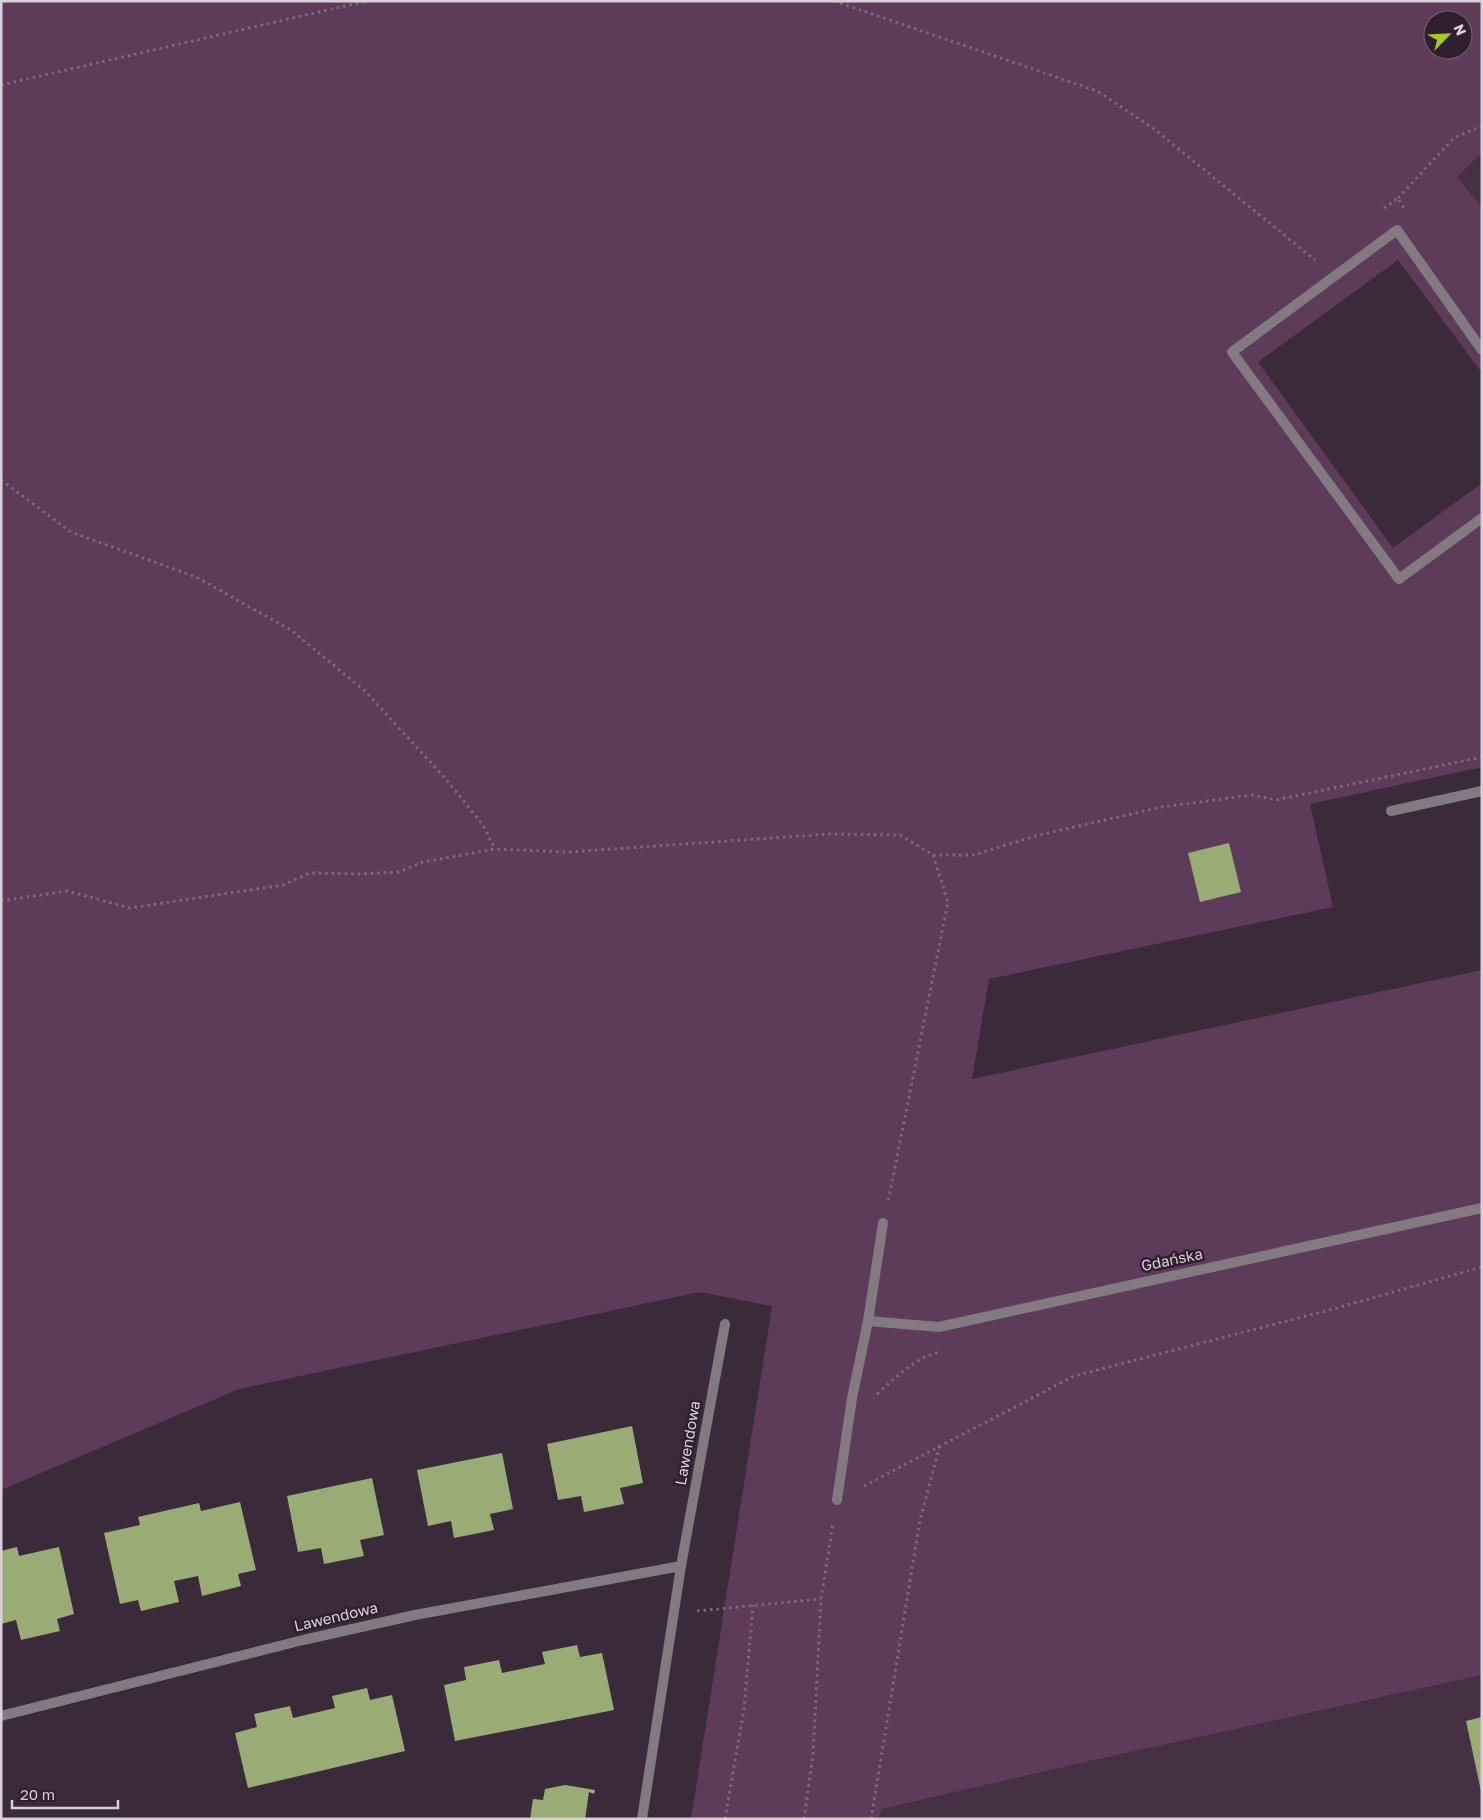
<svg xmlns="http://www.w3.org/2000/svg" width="1483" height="1820" font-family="'Golos Text',sans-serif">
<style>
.built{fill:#463044}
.green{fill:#5d3c5a;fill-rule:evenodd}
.building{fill:#9aac76}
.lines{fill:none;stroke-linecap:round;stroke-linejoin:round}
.path{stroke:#796b78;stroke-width:3;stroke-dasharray:2.5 4;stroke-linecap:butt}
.lane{stroke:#827981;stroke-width:10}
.street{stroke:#827981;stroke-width:10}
.labels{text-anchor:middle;stroke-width:5;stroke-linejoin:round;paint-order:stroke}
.street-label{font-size:15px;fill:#dacfd9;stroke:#30202f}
</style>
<rect width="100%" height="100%" fill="#3b2a39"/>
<g class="built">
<polygon points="1482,153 1482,207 1457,177"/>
<polygon points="1482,1675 1482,1819 879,1819 880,1809 1094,1760"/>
</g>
<path class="green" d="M 1,1 L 1482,1 L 1482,153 L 1457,177 L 1482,207 L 1482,373 L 1398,260 L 1258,362 L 1393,548 L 1482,483 L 1482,767 L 1310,804 L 1333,907 L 989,979 L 972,1079 L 1482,970 L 1482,1675 L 1094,1760 L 881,1809 L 879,1819 L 691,1819 L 772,1306 L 700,1292 L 239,1389 L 1,1490 ZM 1433,20 L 1463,20 L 1463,50 L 1433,50 Z"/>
<g class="building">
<polygon points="1229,843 1241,892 1200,902 1188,853"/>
<polygon points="632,1426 643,1483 620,1488 624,1504 584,1512 581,1496 558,1500 547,1444"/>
<polygon points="502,1453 513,1509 490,1514 494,1530 454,1538 451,1521 428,1526 417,1470"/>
<polygon points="372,1478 384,1535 360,1540 364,1556 324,1564 321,1548 298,1552 287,1496"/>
<polygon points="240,1502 256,1570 238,1574 241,1586 202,1596 198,1576 174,1581 179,1602 141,1611 138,1600 120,1604 104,1533 140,1525 138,1517 199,1503 201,1511"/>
<polygon points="17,1547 19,1556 59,1547 74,1614 57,1619 60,1631 21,1640 16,1620 1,1624 1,1551"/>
<polygon points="577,1645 580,1657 602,1653 614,1710 455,1741 444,1685 466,1680 464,1667 499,1660 502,1673 545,1664 542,1652"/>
<polygon points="367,1688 370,1700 392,1695 405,1751 248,1788 235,1733 257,1727 254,1714 290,1706 293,1718 335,1708 332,1696"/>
<polygon points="1482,1717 1482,1791 1481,1791 1466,1721"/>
<polygon points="565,1785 595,1790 594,1794 589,1792 585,1819 530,1819 533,1799 543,1800 545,1789"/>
</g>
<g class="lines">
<g class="path">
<polyline points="834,1 1097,91 1154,129 1315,260"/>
<polyline points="1,85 367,1"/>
<polyline points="1398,198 1454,138 1482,126"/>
<polyline points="1384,208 1398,198 1404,208"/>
<polyline points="1,480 71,532 196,577 291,630 365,691 445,778 483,825 495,849"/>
<polyline points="933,855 974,855 1039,835 1162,807 1252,795 1276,800 1482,757"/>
<polyline points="1,901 67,891 130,908 283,885 310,873 358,874 399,872 423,862 495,849 569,852 830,834 900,835 933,855 948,902 888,1202"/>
<path d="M 877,1394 C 898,1376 912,1360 939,1352"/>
<polyline points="864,1486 1074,1376 1337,1308 1482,1267"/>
<polyline points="697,1611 821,1599"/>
<polyline points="725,1819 744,1709 753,1605"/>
<polyline points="804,1819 813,1755 821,1599 833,1523"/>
<polyline points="871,1819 920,1520 940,1445"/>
</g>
<g class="lane">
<polyline points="1482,350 1397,230 1232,352 1399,579 1482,518"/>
<polyline points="1391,811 1482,791"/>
<polyline points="837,1500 852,1398 868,1321 883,1223"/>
</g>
<g class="street">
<polyline points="868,1321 939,1327 1482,1208"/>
<polyline points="1,1716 303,1640 415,1615 681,1566"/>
<polyline points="642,1819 681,1566 725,1324"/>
</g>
</g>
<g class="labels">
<g class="street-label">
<text transform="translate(1172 1260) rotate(-12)" y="5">Gdańska</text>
<text transform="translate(688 1443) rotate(-80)" y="5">Lawendowa</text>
<text transform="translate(336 1617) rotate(-13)" y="5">Lawendowa</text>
</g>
</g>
<rect width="1483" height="1820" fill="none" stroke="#dacfd9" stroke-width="5"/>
<g transform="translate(1448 35) rotate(66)"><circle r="24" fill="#30202f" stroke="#746673"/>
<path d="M0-4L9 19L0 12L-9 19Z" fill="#a2c928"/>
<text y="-8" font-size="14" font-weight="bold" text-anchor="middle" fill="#dacfd9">N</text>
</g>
<path d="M12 1800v8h106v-8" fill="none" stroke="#dacfd9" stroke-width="2.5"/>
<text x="20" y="1800" font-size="15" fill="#dacfd9" stroke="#30202f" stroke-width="4" paint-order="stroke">20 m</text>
</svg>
